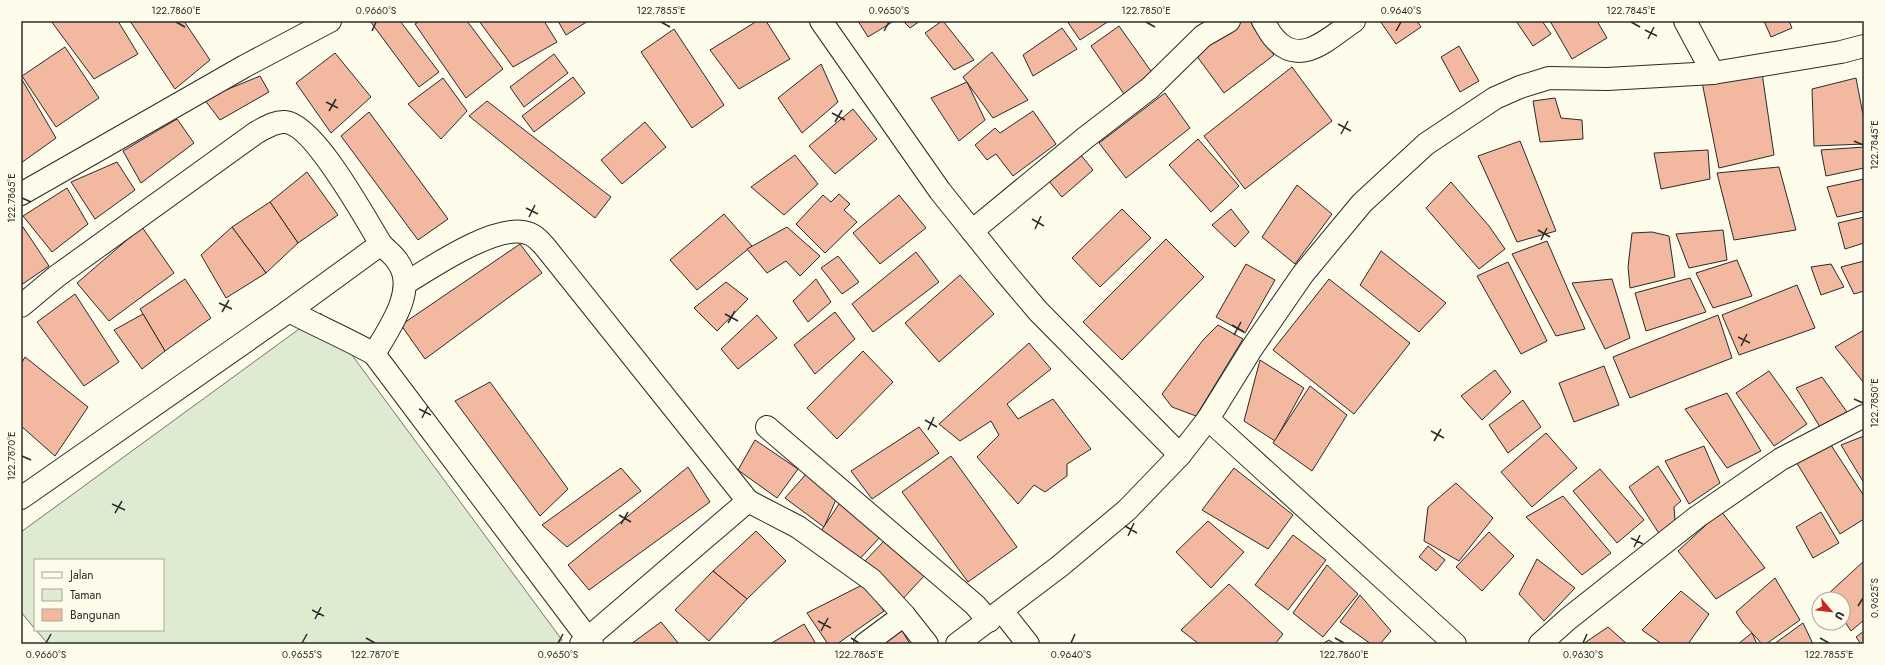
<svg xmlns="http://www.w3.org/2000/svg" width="1885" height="665" font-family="Jost,sans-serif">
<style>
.green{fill:#deebd1;stroke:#74746e}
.building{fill:#f2b8a0;stroke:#2b2b2b}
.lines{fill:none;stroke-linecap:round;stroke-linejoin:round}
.minor-casing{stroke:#2b2b2b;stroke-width:24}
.minor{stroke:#fdfbea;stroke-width:22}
.ticks{fill:none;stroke:#2b2b2b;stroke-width:1.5}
.neatline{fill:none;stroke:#2b2b2b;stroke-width:1.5}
.ticks-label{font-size:10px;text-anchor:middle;fill:#2b2b2b}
</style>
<rect width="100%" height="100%" fill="#fdfbea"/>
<polygon class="green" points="321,313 562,640 557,644 48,644 36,630 163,630 163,560 35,560 35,629 21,612 21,532"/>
<g class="building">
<polygon points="51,21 118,21 138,54 94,79"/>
<polygon points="130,21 184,21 210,60 175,89"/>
<polygon points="370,21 400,21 439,72 419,87"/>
<polygon points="420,21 467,21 503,69 466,98 415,24"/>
<polygon points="479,21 544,21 557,42 513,67"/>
<polygon points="558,21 588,21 566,35"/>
<polygon points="757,21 766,21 790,59 739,89 710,50"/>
<polygon points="858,21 894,21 868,37"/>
<polygon points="903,21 920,21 910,28"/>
<polygon points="942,21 943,21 974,60 954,70 925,33"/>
<polygon points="1067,21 1109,21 1080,40"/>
<polygon points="1241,21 1250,21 1274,55 1224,93 1196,55"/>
<polygon points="1380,21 1417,21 1421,27 1396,44"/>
<polygon points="1516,21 1542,21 1551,34 1533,46"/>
<polygon points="1550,21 1597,21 1607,38 1572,59"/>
<polygon points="1764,21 1789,21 1792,28 1771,37"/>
<polygon points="1119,26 1153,74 1124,94 1091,46"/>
<polygon points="1062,28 1077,49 1033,76 1023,55"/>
<polygon points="674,29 724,105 692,128 641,52"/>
<polygon points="1459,46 1479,81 1460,92 1441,57"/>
<polygon points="65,47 99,98 56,127 22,76"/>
<polygon points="992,52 1028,100 993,118 963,77"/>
<polygon points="335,53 371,97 331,133 296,83"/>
<polygon points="554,54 568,73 524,107 510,87"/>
<polygon points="821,64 838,102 802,133 778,98"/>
<polygon points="1292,67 1332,121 1245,189 1204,136"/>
<polygon points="1762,73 1774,155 1719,168 1702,82"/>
<polygon points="260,76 269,92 220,120 204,99"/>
<polygon points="573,77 585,93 534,132 522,116"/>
<polygon points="21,78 56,138 21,163"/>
<polygon points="443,78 467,111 441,139 408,104"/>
<polygon points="1856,78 1864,120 1864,144 1814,146 1812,89"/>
<polygon points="967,82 985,120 959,141 931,98"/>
<polygon points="1165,93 1190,128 1126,178 1099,143"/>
<polygon points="1555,98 1561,118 1582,120 1583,139 1540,142 1533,101"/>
<polygon points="487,101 611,197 595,218 469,116"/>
<polygon points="853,109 877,139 835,174 809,146"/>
<polygon points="1033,111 1056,144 1013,176 996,154 987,160 975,145 995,128 1000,133"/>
<polygon points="369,112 448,219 418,240 341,136"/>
<polygon points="177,119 194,143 141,183 123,151"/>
<polygon points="645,122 666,147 622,184 601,160"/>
<polygon points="1198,139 1239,186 1211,212 1169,165"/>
<polygon points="1520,141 1556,231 1517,242 1478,156"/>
<polygon points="1072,144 1093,170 1062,197 1039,169"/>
<polygon points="1864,147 1864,168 1826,176 1821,150"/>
<polygon points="1708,150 1710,179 1661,189 1654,153"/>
<polygon points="795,155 818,184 784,215 751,187"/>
<polygon points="117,162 135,190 95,219 71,182"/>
<polygon points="1779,167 1796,230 1734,240 1717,173"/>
<polygon points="307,172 338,215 298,243 270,202"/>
<polygon points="1864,179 1864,211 1837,217 1827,187"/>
<polygon points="1451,182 1489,226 1505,249 1479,269 1426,208"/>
<polygon points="1297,185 1332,214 1295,264 1262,237"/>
<polygon points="67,188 88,224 52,252 23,216"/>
<polygon points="839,194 850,204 844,210 857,222 825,253 796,224 823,195 831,202"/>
<polygon points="899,195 926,228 880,264 853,233"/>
<polygon points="270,202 298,243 266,273 232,227"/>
<polygon points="1122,209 1151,238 1100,287 1072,258"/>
<polygon points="1231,209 1249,232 1235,247 1212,225"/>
<polygon points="724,214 752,246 697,290 670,260"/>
<polygon points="1864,217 1864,243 1845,249 1838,223"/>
<polygon points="23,227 49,266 21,285 21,228"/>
<polygon points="142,227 174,273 109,321 77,283"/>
<polygon points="232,227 266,273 226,298 201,255"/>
<polygon points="787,227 820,256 800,276 786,261 767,273 747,249"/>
<polygon points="1723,230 1727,260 1689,268 1676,234"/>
<polygon points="1652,232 1669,236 1675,277 1630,288 1628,267 1632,233"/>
<polygon points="1166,239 1204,277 1122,360 1083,322"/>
<polygon points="1547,241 1585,329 1556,336 1512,254"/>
<polygon points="520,244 542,273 425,359 401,325"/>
<polygon points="1381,251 1446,303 1419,332 1360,285"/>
<polygon points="916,252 939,282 873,332 852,304"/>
<polygon points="838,256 859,282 842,294 821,268"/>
<polygon points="1737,260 1752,296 1713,308 1696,273"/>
<polygon points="1864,261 1864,291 1854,294 1841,267"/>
<polygon points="1508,262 1547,341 1521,354 1477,276"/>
<polygon points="1246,264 1275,280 1245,333 1216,317"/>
<polygon points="1831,264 1844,287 1821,295 1811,267"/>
<polygon points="960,275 994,314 939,362 905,323"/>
<polygon points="1690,278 1706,312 1646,331 1635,293"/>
<polygon points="185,279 211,318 165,351 140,309"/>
<polygon points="816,279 831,302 808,322 793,301"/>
<polygon points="1329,279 1410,343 1354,414 1273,350"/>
<polygon points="1612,279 1630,338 1605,349 1572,283"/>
<polygon points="726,282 748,299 717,331 694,308"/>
<polygon points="1797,285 1815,328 1739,355 1722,315"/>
<polygon points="75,294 119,362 84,386 37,322"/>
<polygon points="835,312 855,339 815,374 794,345"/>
<polygon points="143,314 165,351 142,369 114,330"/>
<polygon points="757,315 777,338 738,369 721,349"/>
<polygon points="1718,315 1732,358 1630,398 1613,357"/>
<polygon points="1218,325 1243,339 1196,416 1172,407 1162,394 1203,340"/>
<polygon points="1864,330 1864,383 1835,347"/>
<polygon points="1029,343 1051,369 1007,404 1018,419 1053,399 1091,449 1067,464 1067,476 1045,492 1034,485 1018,504 977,457 999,435 991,421 960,441 939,424"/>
<polygon points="863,351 893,382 837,439 807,408"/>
<polygon points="25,357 88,407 55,456 21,426 21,364"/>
<polygon points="1260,360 1304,388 1275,441 1244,421"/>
<polygon points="1604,366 1619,405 1574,422 1559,383"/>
<polygon points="1495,370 1511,392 1482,420 1461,396"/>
<polygon points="1769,371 1807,424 1774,446 1736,393"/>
<polygon points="1822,377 1847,412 1820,427 1796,388"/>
<polygon points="490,382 568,489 540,516 455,401"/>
<polygon points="1310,386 1347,415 1312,471 1273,443"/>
<polygon points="1727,393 1761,451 1727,468 1685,409"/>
<polygon points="1523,400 1541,427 1508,453 1489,425"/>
<polygon points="919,427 939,453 872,499 851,471"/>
<polygon points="1546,433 1577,468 1532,507 1501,472"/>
<polygon points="1864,436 1864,483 1841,445"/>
<polygon points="755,440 798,469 777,498 738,470"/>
<polygon points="1829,442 1864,496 1864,519 1840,534 1795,460"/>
<polygon points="1704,446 1720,483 1689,504 1665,461"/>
<polygon points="951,456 1017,547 968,582 902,492"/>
<polygon points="1658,466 1681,501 1674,507 1675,521 1660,535 1629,487"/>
<polygon points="688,467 710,502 589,590 568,565"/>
<polygon points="621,468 641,491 567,547 542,525"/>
<polygon points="1234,468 1293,515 1268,549 1202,510"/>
<polygon points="1600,469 1644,520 1617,543 1573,491"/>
<polygon points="807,473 838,495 824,527 785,498"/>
<polygon points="1456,483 1493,518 1459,561 1424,541 1428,507"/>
<polygon points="1563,496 1611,553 1582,575 1526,517"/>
<polygon points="841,501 881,536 856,563 819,534"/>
<polygon points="1721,511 1765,568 1716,599 1678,551"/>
<polygon points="1821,512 1839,543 1813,558 1796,527"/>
<polygon points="1208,521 1244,552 1211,588 1176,552"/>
<polygon points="756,531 786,561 747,599 713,571"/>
<polygon points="1489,532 1514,556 1482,591 1456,567"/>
<polygon points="1293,535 1326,560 1288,610 1255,585"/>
<polygon points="885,540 924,576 898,604 864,562"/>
<polygon points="1428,546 1445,560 1436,571 1419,557"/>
<polygon points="1537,559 1575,588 1544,621 1519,594"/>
<polygon points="1864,561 1864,620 1851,631 1843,619 1843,599 1831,599 1828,594"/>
<polygon points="1327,565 1358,594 1323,637 1293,613"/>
<polygon points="713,571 747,599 709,641 675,610"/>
<polygon points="1775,578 1800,620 1766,644 1762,644 1743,623 1736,612"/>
<polygon points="864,584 884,611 837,644 828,644 807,613"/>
<polygon points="1229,584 1283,634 1275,644 1199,644 1181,630"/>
<polygon points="1681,591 1709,614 1688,644 1662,644 1642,630"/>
<polygon points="1360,595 1391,631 1380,644 1371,644 1340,622"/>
<polygon points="661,622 679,644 631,644"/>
<polygon points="1803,623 1813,644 1774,644"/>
<polygon points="804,624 816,644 770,644"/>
<polygon points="1608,627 1627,644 1583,644"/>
<polygon points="901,629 910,644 880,644"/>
<polygon points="1864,631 1864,644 1861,644 1856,637"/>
<polygon points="1752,633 1757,644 1738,644"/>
<polygon points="1329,640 1335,644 1322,644"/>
</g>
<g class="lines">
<g class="minor-casing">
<g id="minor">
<polyline points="821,21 940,191 1005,272 1038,311 1180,455"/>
<path d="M 1263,21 C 1267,27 1270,34 1275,39 C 1301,68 1330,37 1354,21"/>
<polyline points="1685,21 1713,73"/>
<polyline points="21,194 245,66 330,21"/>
<polyline points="972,231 1085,138 1150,88 1203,36 1229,21"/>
<path d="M 406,283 C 432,267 497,223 527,233 C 535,235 541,242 546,248 L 748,501 L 798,527 L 872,580 L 904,615 L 927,644"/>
<path d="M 21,306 L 57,276 L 257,132 C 265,128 275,121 285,122 C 314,124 365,218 381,244"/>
<path d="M 289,311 L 381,244 C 386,250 394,255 398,262 C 418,290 388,330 374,354"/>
<polyline points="1208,419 1455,644"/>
<polyline points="767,427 975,605 989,621"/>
<path d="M 21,498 L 289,311 C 317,326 346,338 374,354 L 592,644"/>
<polyline points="1002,611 1028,644"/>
<polyline points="581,644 748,501"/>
<polyline points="865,644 904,615"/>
<polyline points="957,644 1060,566 1127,510 1180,455 1208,419 1252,348 1303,274 1362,203 1426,144 1495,98 1520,87 1549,78 1607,79 1713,73 1841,52 1864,46"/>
<polyline points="1540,644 1568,619 1697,517 1781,459 1864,416"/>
</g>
</g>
<use href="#minor" class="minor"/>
</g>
<path class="ticks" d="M 176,22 L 185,27M 661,22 L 670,27M 1146,22 L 1155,27M 1631,22 L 1640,27M 1645,30 L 1657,36M 372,31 L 376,22M 884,31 L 889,22M 1396,31 L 1401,22M 1648,39 L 1654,27M 326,102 L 338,108M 329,111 L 336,99M 832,113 L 845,120M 835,122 L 842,110M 1338,124 L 1351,131M 1341,134 L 1348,121M 1854,141 L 1863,145M 22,198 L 31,202M 526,208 L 538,214M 529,217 L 535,205M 1032,219 L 1044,226M 1035,229 L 1041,216M 1538,230 L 1550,237M 1541,240 L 1547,228M 219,303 L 232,309M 222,312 L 229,300M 725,314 L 738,321M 728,323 L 735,311M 1232,325 L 1244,332M 1234,335 L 1241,322M 1738,337 L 1750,343M 1741,346 L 1747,334M 1854,399 L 1863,403M 419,409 L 431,415M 422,418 L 428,406M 925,420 L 937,427M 928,430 L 934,417M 1431,431 L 1444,438M 1434,441 L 1441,429M 22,456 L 31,460M 112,504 L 125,510M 115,513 L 122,501M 619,515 L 631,522M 621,524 L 628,512M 1125,526 L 1137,533M 1128,536 L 1134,523M 1631,538 L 1643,544M 1634,547 L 1640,535M 1858,606 L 1863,598M 312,610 L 324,616M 315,619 L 321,607M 818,621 L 831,628M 821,631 L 828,618M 366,638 L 375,643M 851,638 L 859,643M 1335,638 L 1344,643M 1820,638 L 1829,643M 46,643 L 51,634M 302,643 L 307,634M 558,643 L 563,634M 1071,643 L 1075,634M 1583,643 L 1587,634"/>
<rect width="1885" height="665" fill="none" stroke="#fdfbea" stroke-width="44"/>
<rect x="34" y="559" width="130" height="72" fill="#fdfbea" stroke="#a9a89e"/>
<rect x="42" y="572" width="20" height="6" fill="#fdfbea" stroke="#a9a89e"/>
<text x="70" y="579" font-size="12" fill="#2b2b2b">Jalan</text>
<rect x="42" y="589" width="20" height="12" fill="#deebd1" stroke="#a9a89e"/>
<text x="70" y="599" font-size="12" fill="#2b2b2b">Taman</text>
<rect x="42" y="609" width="20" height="12" fill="#f2b8a0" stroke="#a9a89e"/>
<text x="70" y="619" font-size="12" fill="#2b2b2b">Bangunan</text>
<g transform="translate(1831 611) rotate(118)"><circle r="19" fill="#fdfbea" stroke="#a9a89e"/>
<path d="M0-3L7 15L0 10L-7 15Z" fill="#c62828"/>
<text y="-6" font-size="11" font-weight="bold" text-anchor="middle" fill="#2b2b2b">U</text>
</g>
<rect x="22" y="22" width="1841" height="621" class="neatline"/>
<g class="ticks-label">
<text x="176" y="14">122.7860°E</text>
<text x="376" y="14">0.9660°S</text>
<text x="661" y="14">122.7855°E</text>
<text x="889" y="14">0.9650°S</text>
<text x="1146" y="14">122.7850°E</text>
<text x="1401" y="14">0.9640°S</text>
<text x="1631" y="14">122.7845°E</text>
<text transform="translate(1874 145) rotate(-90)" y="4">122.7845°E</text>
<text transform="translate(11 198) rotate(-90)" y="4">122.7865°E</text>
<text transform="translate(1874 403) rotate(-90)" y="4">122.7850°E</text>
<text transform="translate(11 456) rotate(-90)" y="4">122.7870°E</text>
<text transform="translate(1874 598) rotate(-90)" y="4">0.9625°S</text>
<text x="46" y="658">0.9660°S</text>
<text x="302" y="658">0.9655°S</text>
<text x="375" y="658">122.7870°E</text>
<text x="558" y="658">0.9650°S</text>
<text x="859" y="658">122.7865°E</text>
<text x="1071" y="658">0.9640°S</text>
<text x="1344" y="658">122.7860°E</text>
<text x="1583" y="658">0.9630°S</text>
<text x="1829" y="658">122.7855°E</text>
</g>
</svg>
